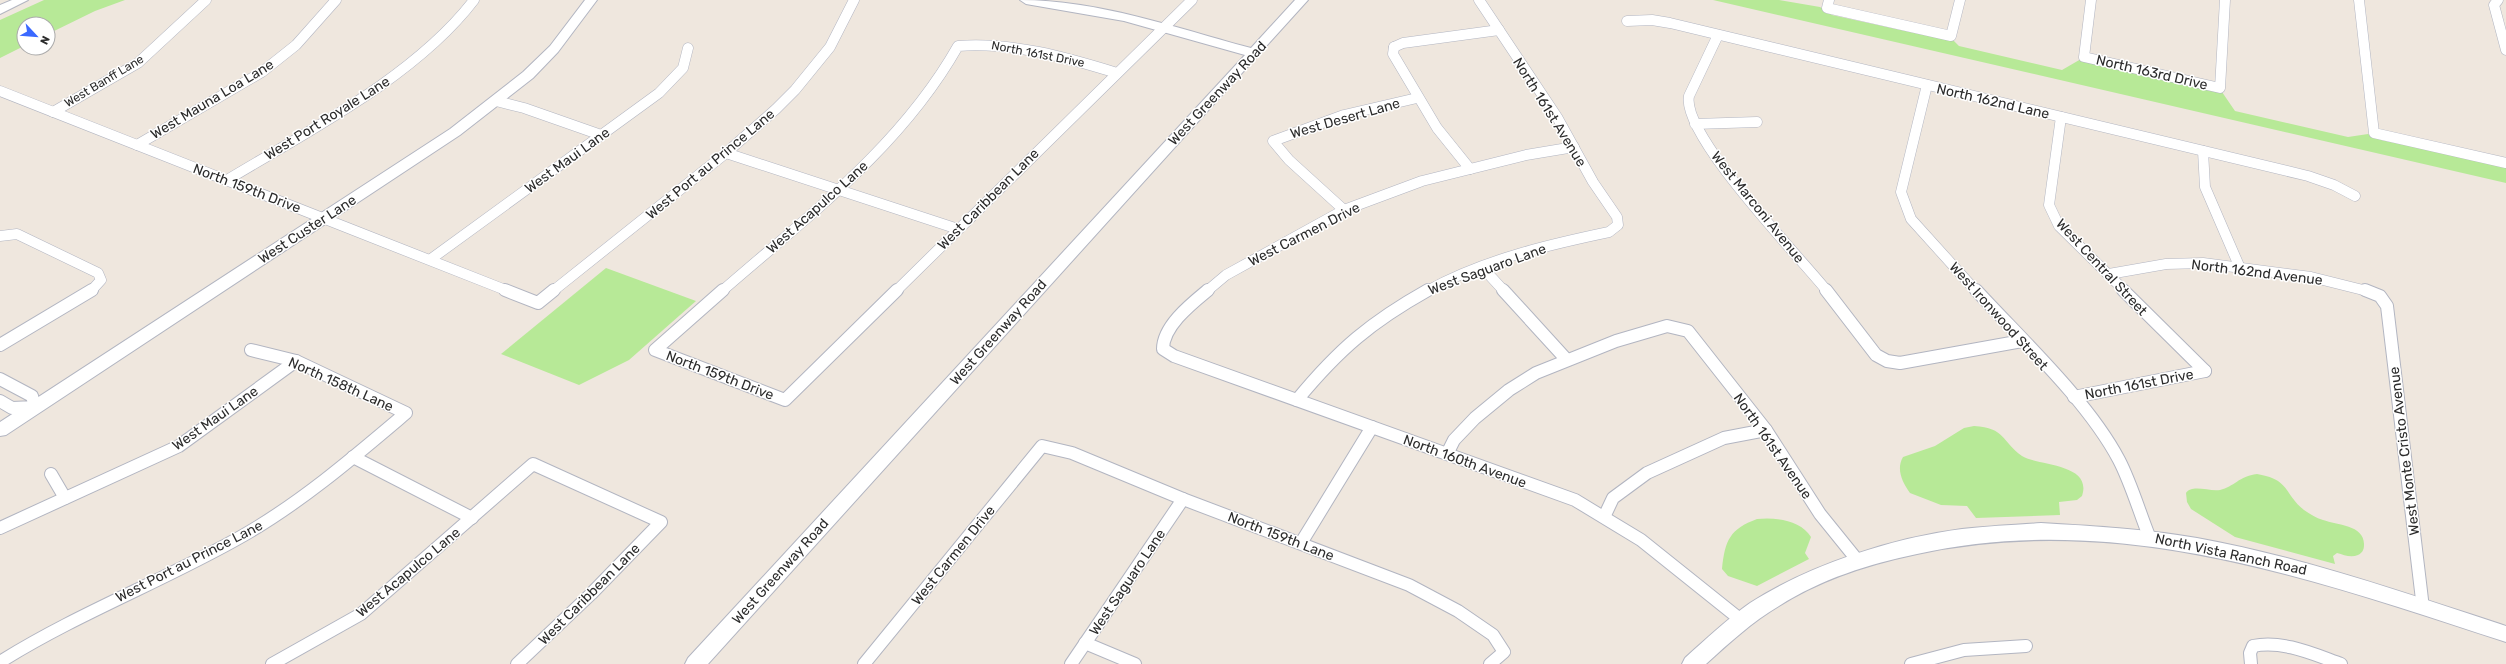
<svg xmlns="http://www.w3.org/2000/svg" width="2506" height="664" font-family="Rubik,sans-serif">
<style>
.green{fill:#b7e997}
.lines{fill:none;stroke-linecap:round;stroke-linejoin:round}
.street-far1-casing{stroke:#b2b5c1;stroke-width:11}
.street-casing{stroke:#b2b5c1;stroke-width:14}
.secondary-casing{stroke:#b2b5c1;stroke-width:2}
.street-far1{stroke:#fff;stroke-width:10}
.street{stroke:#fff;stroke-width:12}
.secondary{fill:#fff;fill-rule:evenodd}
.labels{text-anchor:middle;stroke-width:3;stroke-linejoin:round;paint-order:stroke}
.far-street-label{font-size:12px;fill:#2c2c2c;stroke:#fff}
.street-label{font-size:14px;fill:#2c2c2c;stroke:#fff}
</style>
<rect width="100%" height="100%" fill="#efe7de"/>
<g class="green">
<polygon points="44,0 125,0 95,11 48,34 48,24 24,24 24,46 0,58 0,20"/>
<polygon points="1713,0 1779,0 1820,7 1832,15 1942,39 1953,40 1959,46 2062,70 2081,59 2222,92 2235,111 2348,137 2368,134 2381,140 2506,166 2506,183"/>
<polygon points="606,268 696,301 629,360 579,385 501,354"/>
<path d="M 1974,426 C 2006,428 2001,441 2022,456 C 2037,466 2093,463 2082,496 L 2077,500 L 2059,502 L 2060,515 L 1976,518 L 1967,506 L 1941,505 L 1910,493 C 1902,482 1896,469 1903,457 L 1935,446 L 1964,428 Z"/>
<path d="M 2257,474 C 2291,480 2283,493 2304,510 C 2310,514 2316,518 2323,520 C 2337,525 2365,525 2364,545 C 2364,550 2362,553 2358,555 C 2351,558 2344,555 2337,553 L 2333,556 L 2335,564 L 2235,537 L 2191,509 L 2187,502 L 2186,493 C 2192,484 2210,492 2220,490 C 2234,487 2239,476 2257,474 Z"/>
<path d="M 1757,519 C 1775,517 1801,520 1811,537 L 1805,553 L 1809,559 L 1757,586 L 1728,576 L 1722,569 C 1725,540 1730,529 1757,519 Z"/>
</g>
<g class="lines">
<g class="street-far1-casing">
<g id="street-far1">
<polyline points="1829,0 1827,8 1951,36 1960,0"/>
<polyline points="2091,0 2084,57 2220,88 2225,0"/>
<polyline points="2359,0 2374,133 2506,163"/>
<polyline points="2498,0 2494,5 2506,50"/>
<polyline points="1627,21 1652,20 1670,23 2308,176 2334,185 2355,196"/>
<path d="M 1718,35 L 1689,96 C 1681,135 1800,257 1827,291"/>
<polyline points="1394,47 1393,54 1437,128 1470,169"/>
<polyline points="1394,47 1403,43 1499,30"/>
<polyline points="1927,85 1901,192 1911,219 1976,291"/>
<polyline points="0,91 508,291"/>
<polyline points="496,101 524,108 601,135"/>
<polyline points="53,112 138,63 206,0"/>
<polyline points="2061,117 2049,205 2059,226 2125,291"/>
<polyline points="1695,124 1757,122"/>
<polyline points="137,145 262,72 296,45 336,0"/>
<polyline points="2203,151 2205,187 2240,268"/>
<polyline points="726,153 958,229"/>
<path d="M 227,180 C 308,131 416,76 474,0"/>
<polyline points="1344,210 1289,160 1273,141 1344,115 1417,98"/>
<polyline points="0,236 17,234 98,273 101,280 91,291"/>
<polyline points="431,259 659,93 683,68 688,48"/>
<polyline points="1482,267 1504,291"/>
<polyline points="2109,274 2166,264 2203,263 2311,277 2367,291"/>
<polyline points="553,291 726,153 776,109 795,90 830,47 854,0"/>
<path d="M 722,291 C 808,216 901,147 958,46 C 1013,42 1065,57 1117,73"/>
<polyline points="896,291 1192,0"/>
<polyline points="1207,291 1226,275 1344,210 1422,181 1526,155 1574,147"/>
<path d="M 1427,291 C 1483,260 1547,245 1609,232 L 1618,225 L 1617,217 L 1593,182 L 1557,117 L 1479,0"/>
</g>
</g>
<g class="street-casing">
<g id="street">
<polyline points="505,290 538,303 554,290"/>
<polyline points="723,290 655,350 785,400 897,290"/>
<path d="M 1208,290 C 1191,304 1163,326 1163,349 L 1174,356 L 1575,500 L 1641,540 L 1741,620"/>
<polyline points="1503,290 1566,359"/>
<polyline points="1826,290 1876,355 1887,361 1900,363 2022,341"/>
<path d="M 1976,290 C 2021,339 2088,401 2119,460 C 2131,483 2139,511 2149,536"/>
<polyline points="2123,290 2205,371"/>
<polyline points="2365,290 2380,296 2387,306 2423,608"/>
<polyline points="0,345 92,290"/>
<polyline points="0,379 32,396 35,407 12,408 0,401"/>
<polyline points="2074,397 2205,371"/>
<path d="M 1297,400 C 1339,349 1371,322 1428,290"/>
<polyline points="1447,454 1454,440 1475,418 1509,390 1536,373 1616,341 1667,326 1688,331 1766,430 1820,514 1858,561"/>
<polyline points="353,457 472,518"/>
<polyline points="51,474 65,498"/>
<polyline points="1605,515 1613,498 1647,473 1724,438 1766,430"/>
<polyline points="0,528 179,446 296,361"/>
<polyline points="1301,543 1372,427"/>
<polyline points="1085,643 1135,664"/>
<path d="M 0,662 C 78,613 164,581 244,535 C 303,501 354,457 406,413 L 296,361 L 251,350"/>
<polyline points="272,664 361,614 533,464 661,522 591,594 517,664"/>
<polyline points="864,664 1042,446 1072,453 1183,499 1409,585 1458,611 1493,635 1504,652 1490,664"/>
<polyline points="1071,664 1183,499"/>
<polyline points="1911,664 1964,650 2026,646"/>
<path d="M 2251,664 L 2250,653 L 2253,646 C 2283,640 2313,654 2341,664"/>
</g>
</g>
<g class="secondary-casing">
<g id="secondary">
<polygon points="12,0 28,0 0,14 0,5"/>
<polygon points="585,0 597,0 558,52 533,78 460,135 6,435 0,436 0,422 450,129 523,72 550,46"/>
<path d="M 1020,0 C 1098,0 1176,28 1251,48 L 1295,0 L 1308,0 L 708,664 L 685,664 L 688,658 L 1245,55 L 1124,21 L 1026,4 Z"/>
<path d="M 2041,523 C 2093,526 2145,529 2197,538 C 2302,557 2405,593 2506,626 L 2506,642 C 2315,580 2120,509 1917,554 C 1869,564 1821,579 1779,606 C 1752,622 1729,643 1706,664 L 1682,664 L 1685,658 C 1706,639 1727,619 1750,603 C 1809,565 1892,538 1962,529 C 1988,526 2014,525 2041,523 Z"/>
</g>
</g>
<use href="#street-far1" class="street-far1"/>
<use href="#street" class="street"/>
<use href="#secondary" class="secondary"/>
</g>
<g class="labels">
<g class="far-street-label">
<text transform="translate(1038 54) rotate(11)" y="4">North 161st Drive</text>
<text transform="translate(104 81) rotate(-31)" y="4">West Banff Lane</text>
</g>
<g class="street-label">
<text transform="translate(2152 72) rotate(13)" y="5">North 163rd Drive</text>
<text transform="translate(1217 93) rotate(-47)" y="5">West Greenway Road</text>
<text transform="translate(212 99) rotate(-31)" y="5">West Mauna Loa Lane</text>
<text transform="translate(1993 101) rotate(13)" y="5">North 162nd Lane</text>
<text transform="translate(1550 112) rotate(58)" y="5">North 161st Avenue</text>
<text transform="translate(327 118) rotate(-32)" y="5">West Port Royale Lane</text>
<text transform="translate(1345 118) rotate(-16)" y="5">West Desert Lane</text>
<text transform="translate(567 160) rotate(-36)" y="5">West Maui Lane</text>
<text transform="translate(710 164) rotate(-40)" y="5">West Port au Prince Lane</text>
<text transform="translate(247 188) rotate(21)" y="5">North 159th Drive</text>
<text transform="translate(988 199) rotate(-45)" y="5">West Caribbean Lane</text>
<text transform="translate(817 207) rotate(-42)" y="5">West Acapulco Lane</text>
<text transform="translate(1758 207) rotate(51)" y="5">West Marconi Avenue</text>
<text transform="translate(307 229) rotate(-33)" y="5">West Custer Lane</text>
<text transform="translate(1304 234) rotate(-27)" y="5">West Carmen Drive</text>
<text transform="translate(2102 267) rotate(47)" y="5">West Central Street</text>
<text transform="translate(1487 269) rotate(-20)" y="5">West Saguaro Lane</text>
<text transform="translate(2257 272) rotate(7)" y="5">North 162nd Avenue</text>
<text transform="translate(1999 316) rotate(48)" y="5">West Ironwood Street</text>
<text transform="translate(998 332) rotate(-48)" y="5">West Greenway Road</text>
<text transform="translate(720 375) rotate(21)" y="5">North 159th Drive</text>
<text transform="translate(341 384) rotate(24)" y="5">North 158th Lane</text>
<text transform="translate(2139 384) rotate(-11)" y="5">North 161st Drive</text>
<text transform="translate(215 418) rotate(-35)" y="5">West Maui Lane</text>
<text transform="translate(1773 446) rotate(55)" y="5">North 161st Avenue</text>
<text transform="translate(2404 451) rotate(-97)" y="5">West Monte Cristo Avenue</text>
<text transform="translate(1465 461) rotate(20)" y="5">North 160th Avenue</text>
<text transform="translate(1281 536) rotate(21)" y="5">North 159th Lane</text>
<text transform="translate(2231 554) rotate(12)" y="5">North Vista Ranch Road</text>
<text transform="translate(953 555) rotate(-51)" y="5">West Carmen Drive</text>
<text transform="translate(189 561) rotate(-27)" y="5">West Port au Prince Lane</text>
<text transform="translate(780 571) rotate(-48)" y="5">West Greenway Road</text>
<text transform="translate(408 572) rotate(-40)" y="5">West Acapulco Lane</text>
<text transform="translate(1127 582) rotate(-56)" y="5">West Saguaro Lane</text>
<text transform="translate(589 594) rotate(-45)" y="5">West Caribbean Lane</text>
</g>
</g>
<g transform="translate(36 36) rotate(116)"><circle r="19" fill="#ffffff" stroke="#ababab"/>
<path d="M0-3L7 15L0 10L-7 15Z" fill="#3b69ff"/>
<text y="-6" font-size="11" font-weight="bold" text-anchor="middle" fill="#2c2c2c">N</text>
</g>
</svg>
